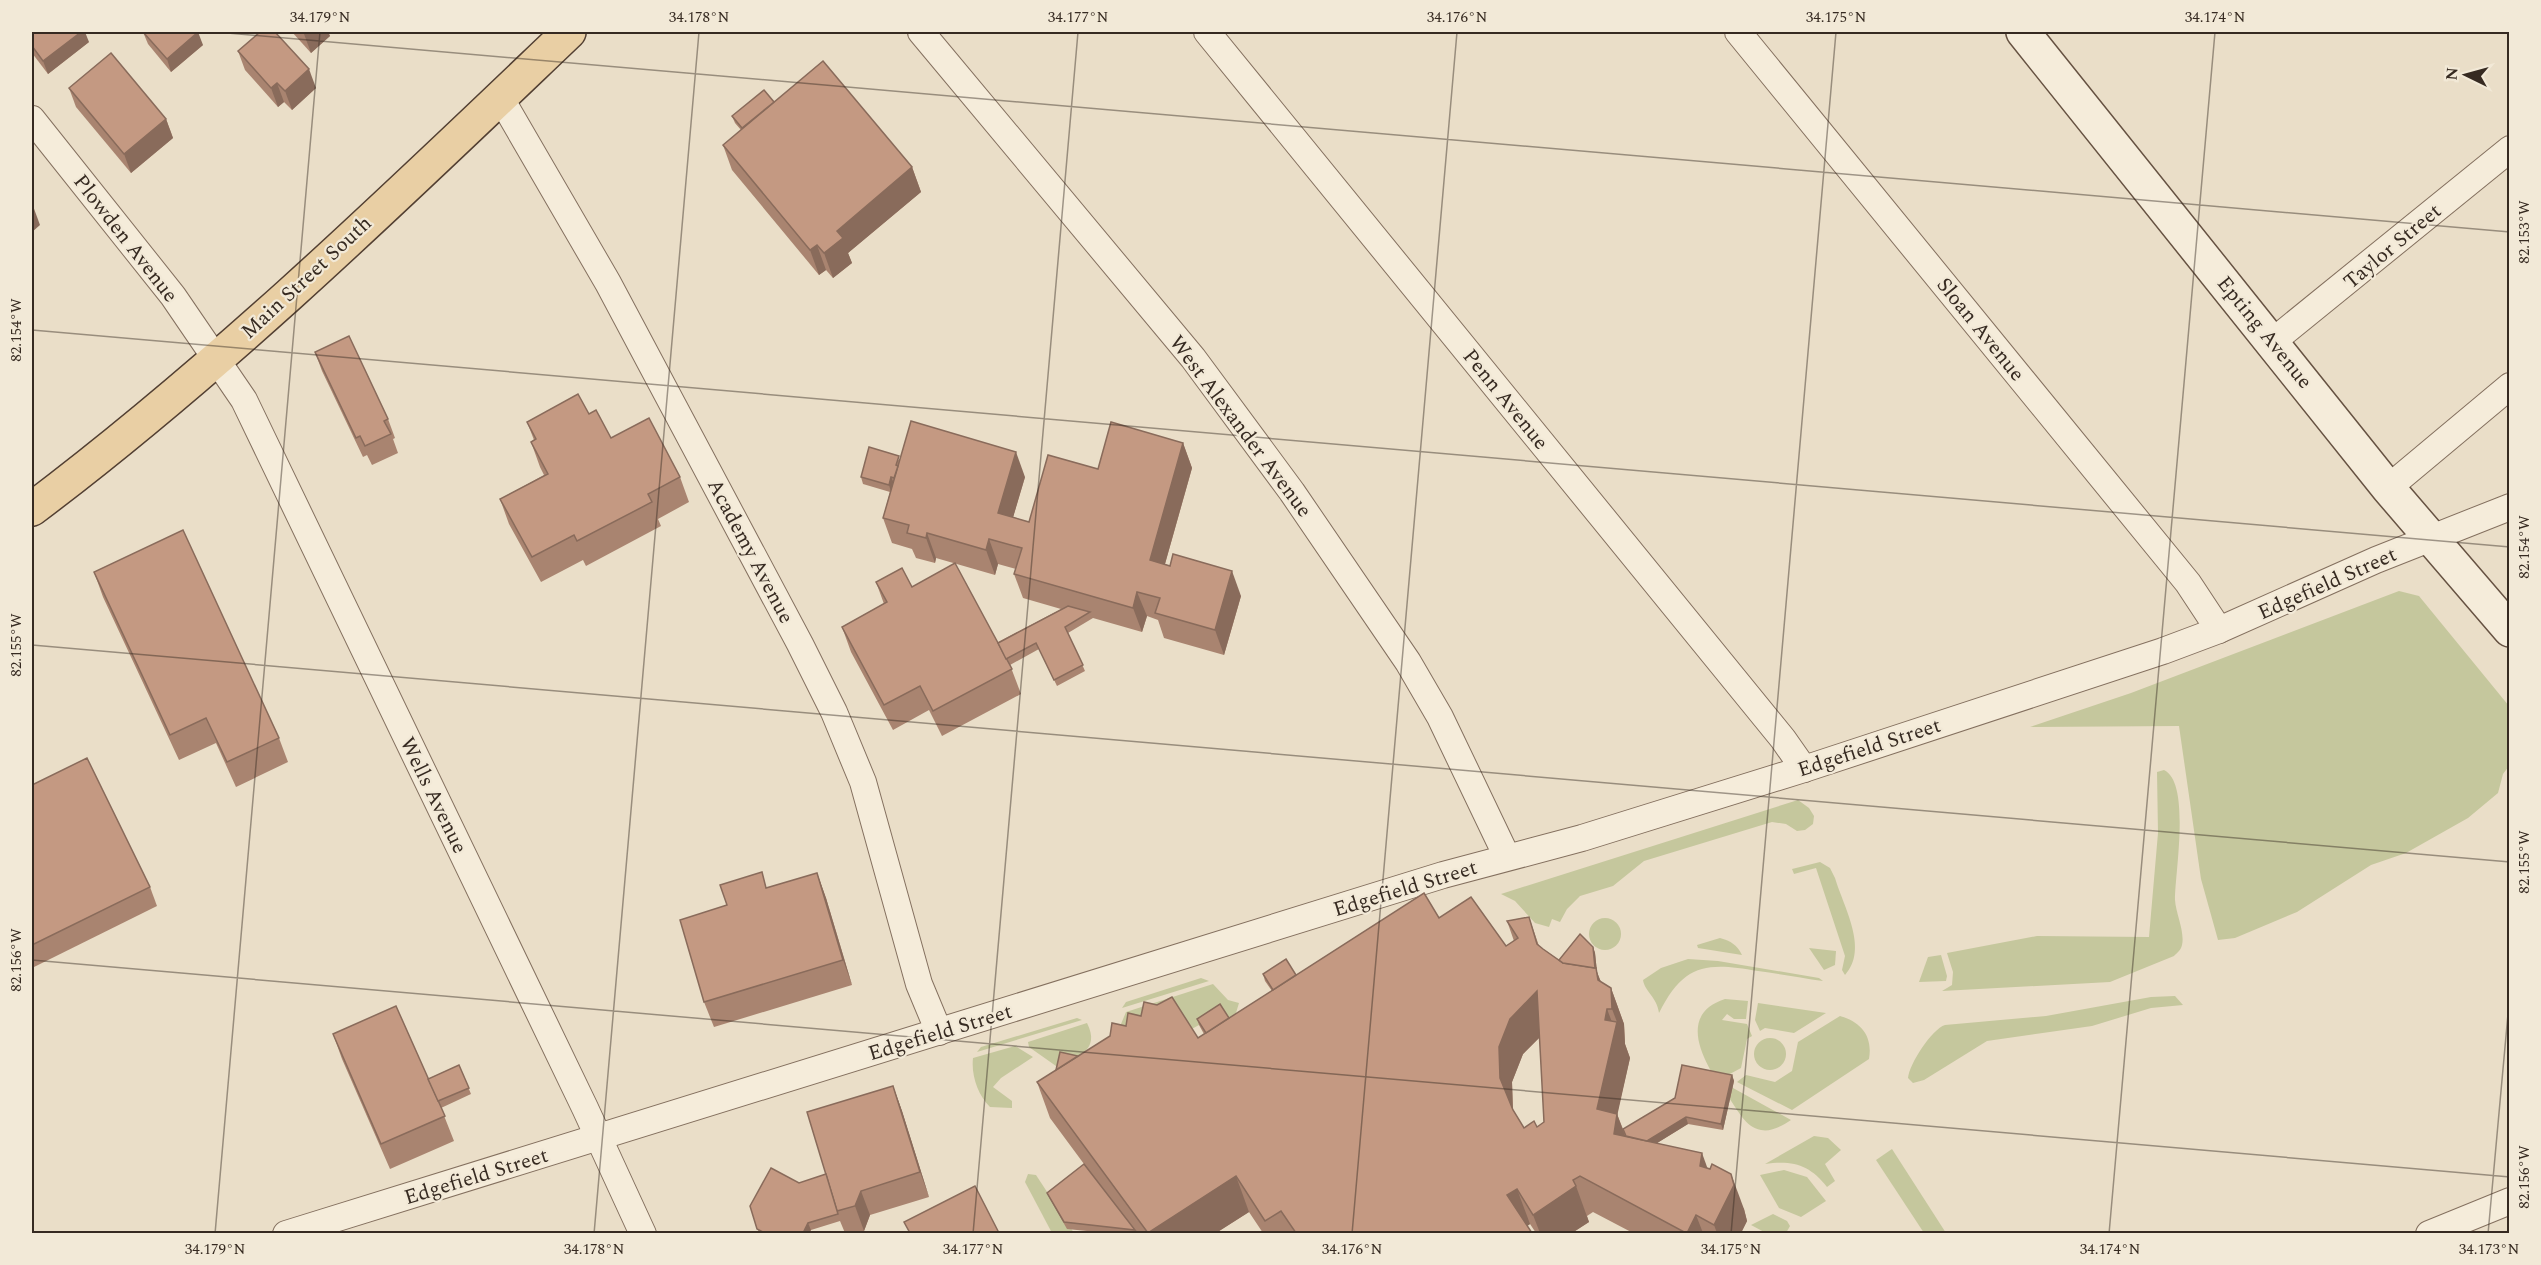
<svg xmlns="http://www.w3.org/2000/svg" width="2541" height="1265" font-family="Spectral,serif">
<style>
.green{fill:#c5c79d}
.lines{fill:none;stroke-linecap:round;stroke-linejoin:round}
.street-casing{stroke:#84705f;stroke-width:28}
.secondary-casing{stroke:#665242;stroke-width:36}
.primary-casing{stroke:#523f32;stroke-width:36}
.street{stroke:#f5ecda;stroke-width:26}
.secondary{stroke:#f5ecda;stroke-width:33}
.primary{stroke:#e9cfa4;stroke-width:33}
.wall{fill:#a98470;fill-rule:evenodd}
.shaded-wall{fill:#896b5b}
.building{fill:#c49982;stroke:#896b5b;stroke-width:1.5;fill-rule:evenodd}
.ticks{fill:none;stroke:#362a21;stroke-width:1.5;stroke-opacity:0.45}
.labels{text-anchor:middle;stroke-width:4.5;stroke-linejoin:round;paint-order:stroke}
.street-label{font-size:21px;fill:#362a21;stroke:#f2e9d7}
.neatline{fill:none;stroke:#362a21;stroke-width:2}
.ticks-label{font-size:15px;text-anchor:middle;fill:#362a21}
</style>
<rect width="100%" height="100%" fill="#eadec8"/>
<g class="green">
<polygon points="2399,591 2419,596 2509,706 2509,766 2503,774 2498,793 2468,818 2406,853 2371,865 2297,912 2235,938 2218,940 2201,879 2179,726 2030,727 2131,693"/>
<path d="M 2164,770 C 2191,783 2175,872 2175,900 C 2176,914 2185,932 2182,945 C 2181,950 2177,953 2174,956 L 2110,982 L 1942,991 L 1952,985 L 1953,972 L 1947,953 L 2037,936 L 2149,937 L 2158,833 L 2157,772 Z"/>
<polygon points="1798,800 1809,808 1814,816 1813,824 1805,830 1797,831 1786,824 1772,822 1644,861 1613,886 1580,896 1567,909 1560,922 1552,919 1549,927 1535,923 1515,901 1501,894"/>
<path d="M 1820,862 L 1830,868 L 1835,878 C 1844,908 1869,949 1845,975 L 1842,970 L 1845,956 L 1816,868 L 1794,874 L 1792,869 Z"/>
<circle cx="1605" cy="934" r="16"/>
<path d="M 1720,938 C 1731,941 1737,945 1742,955 L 1698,948 L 1697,945 Z"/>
<polygon points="1809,948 1836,951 1835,965 1824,970"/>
<polygon points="1941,955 1947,976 1946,981 1919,982 1928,957"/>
<path d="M 1688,959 L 1718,961 L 1819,978 L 1823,981 C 1801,978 1780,974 1758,971 C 1707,962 1684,963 1659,1013 C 1657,997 1645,992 1643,980 L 1661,968 Z"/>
<polygon points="1201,978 1209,981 1122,1008 1126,1002"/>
<polygon points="1213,984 1228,1000 1239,1003 1232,1026 1199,1025 1170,1041 1116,1036 1126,1012"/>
<path d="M 2175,996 L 2183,1005 L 2151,1008 L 2092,1026 L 1987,1041 L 1924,1080 L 1913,1083 L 1908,1078 C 1909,1064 1932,1029 1945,1025 L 2046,1016 L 2151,997 Z"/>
<path d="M 1725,999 L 1748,1001 L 1746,1019 L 1734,1019 L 1727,1014 L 1722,1020 L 1747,1024 L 1752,1036 L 1747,1039 L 1741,1068 L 1728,1075 L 1733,1088 L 1791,1120 C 1782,1126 1771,1132 1761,1130 C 1745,1127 1738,1110 1729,1098 C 1709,1071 1672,1016 1725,999 Z"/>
<polygon points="1758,1003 1826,1013 1794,1033 1765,1028 1760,1031 1755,1020"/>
<path d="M 1840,1016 C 1861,1022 1873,1036 1869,1059 L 1792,1110 L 1737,1082 L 1746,1075 L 1775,1082 L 1792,1071 L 1798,1042 Z"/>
<polygon points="1077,1018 1082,1020 977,1052 981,1047"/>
<path d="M 1087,1023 C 1101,1051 1077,1057 1056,1066 L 1029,1047 L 1028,1042 Z"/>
<circle cx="1770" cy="1054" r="16"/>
<path d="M 1015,1046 L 1033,1057 L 1001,1078 L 993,1087 L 1012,1101 L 1012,1108 L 990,1107 C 978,1095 971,1075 973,1058 Z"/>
<path d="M 1814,1136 L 1828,1138 L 1841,1150 L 1825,1164 L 1835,1181 L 1827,1187 C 1810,1165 1793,1160 1765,1164 Z"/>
<polygon points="1892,1149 1946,1233 1924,1233 1876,1160"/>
<polygon points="1784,1170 1807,1177 1826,1201 1801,1217 1779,1208 1760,1175"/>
<polygon points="1028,1174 1036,1175 1074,1233 1052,1233 1025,1182"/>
<polygon points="1773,1214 1787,1221 1790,1226 1786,1233 1766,1233 1751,1225"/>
</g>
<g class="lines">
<g class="street-casing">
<g id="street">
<polyline points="921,32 1193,358 1292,492 1408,662 1440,717 1507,857"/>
<polyline points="1207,32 1783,739 1804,769"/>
<polyline points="1738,32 2188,583 2219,630"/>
<polyline points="500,97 608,283 800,644 834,712 863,782 919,984 939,1032"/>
<polyline points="32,119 173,296 244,400 585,1108 643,1234"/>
<polyline points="2272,342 2510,149"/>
<polyline points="2388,488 2510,386"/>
<polyline points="286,1234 1443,875 1582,838 1804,769 2163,651 2219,630 2376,560 2510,507"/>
<polyline points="2429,1234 2510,1201"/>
</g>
</g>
<g class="secondary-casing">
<polyline id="secondary" points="2023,32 2388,488 2510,630"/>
</g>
<g class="primary-casing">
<path id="primary" d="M 32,509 C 223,365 396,197 569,32"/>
</g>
<use href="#street" class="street"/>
<use href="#secondary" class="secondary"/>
<use href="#primary" class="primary"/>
</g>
<g class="wall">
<polygon points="32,32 89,42 48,74 32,53"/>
<polygon points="143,32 203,45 171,72 148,44"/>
<polygon points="292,32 328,32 330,36 311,53"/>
<polygon points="238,51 316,88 292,110 284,102 278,107 245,70"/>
<polygon points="69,88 166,119 173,138 131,173 76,107"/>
<polygon points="774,102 912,167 921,192 848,253 852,263 833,278 826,270 819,275 732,170 723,145 741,130 735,123 732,116"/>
<polygon points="315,352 388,419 395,438 393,439 398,453 372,465 367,455 363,457 322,371"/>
<polygon points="589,414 611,438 680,477 689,502 658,519 661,526 586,566 583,560 541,582 509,524 500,499 544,475 540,467 531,442 534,440 527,422"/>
<polygon points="1183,443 1192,468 1165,564 1241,596 1224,655 1164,638 1158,620 1147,616 1142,632 1093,618 1068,633 1085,671 1057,686 1039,649 1010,665 1021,694 942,736 929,710 893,730 851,652 842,627 884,604 876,582 912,587 998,642 1061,609 1023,598 1014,574 1016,569 998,564 995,575 936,558 935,563 916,558 912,549 892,543 883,518 890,492 863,484 861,477 900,459 1025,477 1013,517 1029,522 1098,469"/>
<polygon points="94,572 279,738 288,762 236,787 216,743 179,760 103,597"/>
<polygon points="32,785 150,887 157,906 32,968"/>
<polygon points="817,873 826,898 852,985 714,1027 704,1002 727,905 768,888"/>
<path d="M 1529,917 L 1539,946 L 1559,960 L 1593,947 L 1595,953 L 1597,972 L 1601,982 L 1611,988 L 1624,1024 L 1625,1044 L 1630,1058 L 1617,1114 L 1623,1129 L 1732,1075 L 1734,1081 L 1723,1130 L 1688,1124 L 1657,1143 L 1707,1168 L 1744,1209 L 1747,1221 L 1741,1233 L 1633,1233 L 1593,1212 L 1587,1216 L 1589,1222 L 1572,1233 L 1536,1233 L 1530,1224 L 1527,1226 L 1532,1233 L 1263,1233 L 1249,1212 L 1216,1233 L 1107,1233 L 1067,1229 L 1050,1199 L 1047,1193 L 1084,1164 L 1050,1118 L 1037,1082 L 1126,1026 L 1198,1038 L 1204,1034 L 1199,1025 L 1197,1019 L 1229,1018 L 1272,991 L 1265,981 L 1263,974 L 1296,975 L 1439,918 L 1506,946 L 1514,941 L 1507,921 ZM 1540,1037 L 1544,1122 L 1537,1127 L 1524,1128 L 1513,1110 L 1512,1082 L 1523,1054 Z"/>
<polygon points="333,1034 428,1079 459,1065 471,1094 441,1108 454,1141 390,1169 342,1059"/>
<polygon points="893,1086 902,1111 929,1197 870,1215 864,1231 855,1233 845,1233 840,1221 811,1230 809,1233 759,1233 750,1206 799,1183 826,1174"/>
</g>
<g class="shaded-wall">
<polygon points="81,32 85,32 89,42 48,74 43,61"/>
<polygon points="198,32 203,45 171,72 167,59"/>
<polygon points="307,32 328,32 330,36 311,53 304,34"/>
<polygon points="309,69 316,88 292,110 285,91"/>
<polygon points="277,83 284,102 278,107 271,88"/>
<polygon points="166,119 173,138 131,173 124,154"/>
<polygon points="912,167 921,192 848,253 852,263 833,278 824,253 837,231"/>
<polygon points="33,206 40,225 32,232 32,207"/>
<polygon points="817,245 826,270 819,275 810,250"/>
<polygon points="1183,443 1192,468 1159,585 1150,560"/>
<polygon points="1016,452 1025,477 1007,538 998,513"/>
<polygon points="891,477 894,483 891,492 889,485"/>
<polygon points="927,533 936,558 935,563 926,538"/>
<polygon points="989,539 998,564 995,575 986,550"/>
<polygon points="1232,571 1241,596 1224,655 1215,630"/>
<polygon points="1137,592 1147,616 1142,632 1133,608"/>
<polygon points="817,873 826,898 852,985 843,960"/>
<polygon points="1593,947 1595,953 1597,972 1609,1004 1598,996"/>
<polygon points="1611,988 1624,1024 1625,1044 1630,1058 1612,1139 1597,1109 1605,1020 1607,1009 1615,1030 1617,1022 1612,1009"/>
<polygon points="1537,991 1550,1027 1523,1054 1512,1082 1513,1114 1500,1078 1499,1047 1510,1019"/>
<polygon points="1732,1075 1734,1081 1723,1130 1721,1124"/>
<polygon points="893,1086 902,1111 929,1197 920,1172"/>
<polygon points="1617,1114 1630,1149 1686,1117 1688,1124 1628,1161 1614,1134"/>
<polygon points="1702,1153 1715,1189 1700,1166"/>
<polygon points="1731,1174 1744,1209 1747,1221 1741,1233 1717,1233 1714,1225"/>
<polygon points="1236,1176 1249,1212 1216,1233 1148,1233"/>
<polygon points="1576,1186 1589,1222 1572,1233 1540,1233 1533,1215"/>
<polygon points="1517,1189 1530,1224 1520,1231 1507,1195"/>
<polygon points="861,1191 870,1215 864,1231 855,1206"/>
<polygon points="1696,1215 1703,1233 1687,1233"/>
<polygon points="808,1223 811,1230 809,1233 803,1233"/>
</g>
<g class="building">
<polygon points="32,32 81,32 43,61 32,46"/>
<polygon points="143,32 198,32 167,59"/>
<polygon points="260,32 275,32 309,69 285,91 277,83 271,88 238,51"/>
<polygon points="111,53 166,119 124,154 69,88"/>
<polygon points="823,61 912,167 837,231 843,238 824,253 817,245 810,250 723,145"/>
<polygon points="764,90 774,102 742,128 732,116"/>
<polygon points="349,336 388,419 384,421 391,434 365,446 360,436 356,438 315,352"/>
<polygon points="578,394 589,414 596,410 611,438 649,418 680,477 648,494 652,502 577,541 574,535 532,557 500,499 548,474 531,442 536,439 527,422"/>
<polygon points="911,421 1016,452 998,513 1029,522 1048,455 1098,469 1111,422 1183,443 1150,560 1170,566 1173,554 1232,571 1215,630 1155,613 1160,598 1137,592 1133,608 1014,574 1022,548 989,539 986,550 927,533 926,538 907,533 909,525 883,518"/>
<polygon points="869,447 899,456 896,465 898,466 894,478 891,477 889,485 861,477"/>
<polygon points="183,530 279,738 227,762 206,718 170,735 94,572"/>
<polygon points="955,563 1012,669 933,711 920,686 884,705 842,627 887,602 876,582 902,568 912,587"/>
<polygon points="1068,606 1090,612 1065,627 1083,665 1054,680 1036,643 1006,659 998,643"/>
<polygon points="87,758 150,887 32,945 32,785"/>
<polygon points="762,872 766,888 817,873 843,960 704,1002 680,920 727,905 720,885"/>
<path d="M 1424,893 L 1439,918 L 1471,897 L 1506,946 L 1518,938 L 1507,921 L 1529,917 L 1537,944 L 1543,949 L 1563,963 L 1596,968 L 1598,980 L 1611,988 L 1612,1009 L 1607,1009 L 1605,1020 L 1617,1022 L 1597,1109 L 1617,1114 L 1614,1134 L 1702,1153 L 1700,1166 L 1710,1169 L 1712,1164 L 1731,1174 L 1734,1185 L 1714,1225 L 1696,1215 L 1687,1233 L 1686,1233 L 1580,1176 L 1573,1180 L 1576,1186 L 1533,1215 L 1517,1189 L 1507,1195 L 1532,1233 L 1296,1233 L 1281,1211 L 1265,1221 L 1236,1176 L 1148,1233 L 1037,1082 L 1110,1036 L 1112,1023 L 1126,1026 L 1128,1013 L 1141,1016 L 1144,1002 L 1157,1005 L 1172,997 L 1198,1038 ZM 1537,991 L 1544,1122 L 1537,1127 L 1534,1121 L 1524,1128 L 1513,1110 L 1500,1078 L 1499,1047 L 1510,1019 Z"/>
<polygon points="1580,934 1593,947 1595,968 1563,963 1559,960"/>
<polygon points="1286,959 1296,975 1273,990 1263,974"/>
<polygon points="1220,1004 1229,1018 1206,1033 1197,1019"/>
<polygon points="396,1006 445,1116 381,1144 333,1034"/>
<polygon points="1060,1052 1078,1056 1056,1070"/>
<polygon points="459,1065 469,1088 438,1101 428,1079"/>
<polygon points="1682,1065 1732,1075 1721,1124 1686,1117 1647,1141 1626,1136 1623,1129 1675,1098"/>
<polygon points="893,1086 920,1172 861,1191 855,1206 837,1211 807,1112"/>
<polygon points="1084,1164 1135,1230 1064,1222 1047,1193"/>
<polygon points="771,1168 799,1183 826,1174 838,1214 808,1223 803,1233 765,1233 757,1229 750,1206"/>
<polygon points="975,1186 999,1233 910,1233 904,1222"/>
</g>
<path class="ticks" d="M 216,32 L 2510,232M 32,330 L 2510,547M 32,645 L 2510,862M 32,960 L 2510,1177M 215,1234 L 320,32M 594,1234 L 699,32M 973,1234 L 1078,32M 1352,1234 L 1457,32M 1731,1234 L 1836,32M 2109,1234 L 2215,32M 2488,1234 L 2510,992"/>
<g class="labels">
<g class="street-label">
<text transform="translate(126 238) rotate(52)" y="7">Plowden Avenue</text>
<text transform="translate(2392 246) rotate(-40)" y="7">Taylor Street</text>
<text transform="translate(306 277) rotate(-43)" y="7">Main Street South</text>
<text transform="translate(1981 329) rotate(51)" y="7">Sloan Avenue</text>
<text transform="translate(2265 332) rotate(51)" y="7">Epting Avenue</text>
<text transform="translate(1506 399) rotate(51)" y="7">Penn Avenue</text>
<text transform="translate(1241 426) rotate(53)" y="7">West Alexander Avenue</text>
<text transform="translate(751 551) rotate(62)" y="7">Academy Avenue</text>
<text transform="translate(2327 583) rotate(-24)" y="7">Edgefield Street</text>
<text transform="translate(1869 747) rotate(-18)" y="7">Edgefield Street</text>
<text transform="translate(434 795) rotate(64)" y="7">Wells Avenue</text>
<text transform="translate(1405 888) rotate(-17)" y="7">Edgefield Street</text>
<text transform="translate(940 1032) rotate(-17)" y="7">Edgefield Street</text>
<text transform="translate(476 1176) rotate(-17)" y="7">Edgefield Street</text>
</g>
</g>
<rect width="2541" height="1265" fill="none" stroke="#f2e9d7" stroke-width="66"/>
<g transform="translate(2466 75) rotate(275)" stroke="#f2e9d7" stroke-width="4.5" paint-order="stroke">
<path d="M0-4.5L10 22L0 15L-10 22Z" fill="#362a21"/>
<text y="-9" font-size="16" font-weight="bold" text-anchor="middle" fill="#362a21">N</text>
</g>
<rect x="33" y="33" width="2475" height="1199" class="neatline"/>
<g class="ticks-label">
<text x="320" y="22">34.179°N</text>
<text x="699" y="22">34.178°N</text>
<text x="1078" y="22">34.177°N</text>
<text x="1457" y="22">34.176°N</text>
<text x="1836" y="22">34.175°N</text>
<text x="2215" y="22">34.174°N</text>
<text transform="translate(2524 232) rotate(-90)" y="5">82.153°W</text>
<text transform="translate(16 330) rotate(-90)" y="5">82.154°W</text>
<text transform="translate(2524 547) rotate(-90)" y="5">82.154°W</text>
<text transform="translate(16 645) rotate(-90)" y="5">82.155°W</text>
<text transform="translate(2524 862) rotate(-90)" y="5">82.155°W</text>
<text transform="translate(16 960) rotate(-90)" y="5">82.156°W</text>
<text transform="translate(2524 1177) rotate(-90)" y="5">82.156°W</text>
<text x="215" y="1254">34.179°N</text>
<text x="594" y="1254">34.178°N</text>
<text x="973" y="1254">34.177°N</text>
<text x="1352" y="1254">34.176°N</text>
<text x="1731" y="1254">34.175°N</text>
<text x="2110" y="1254">34.174°N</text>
<text x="2489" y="1254">34.173°N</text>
</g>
</svg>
